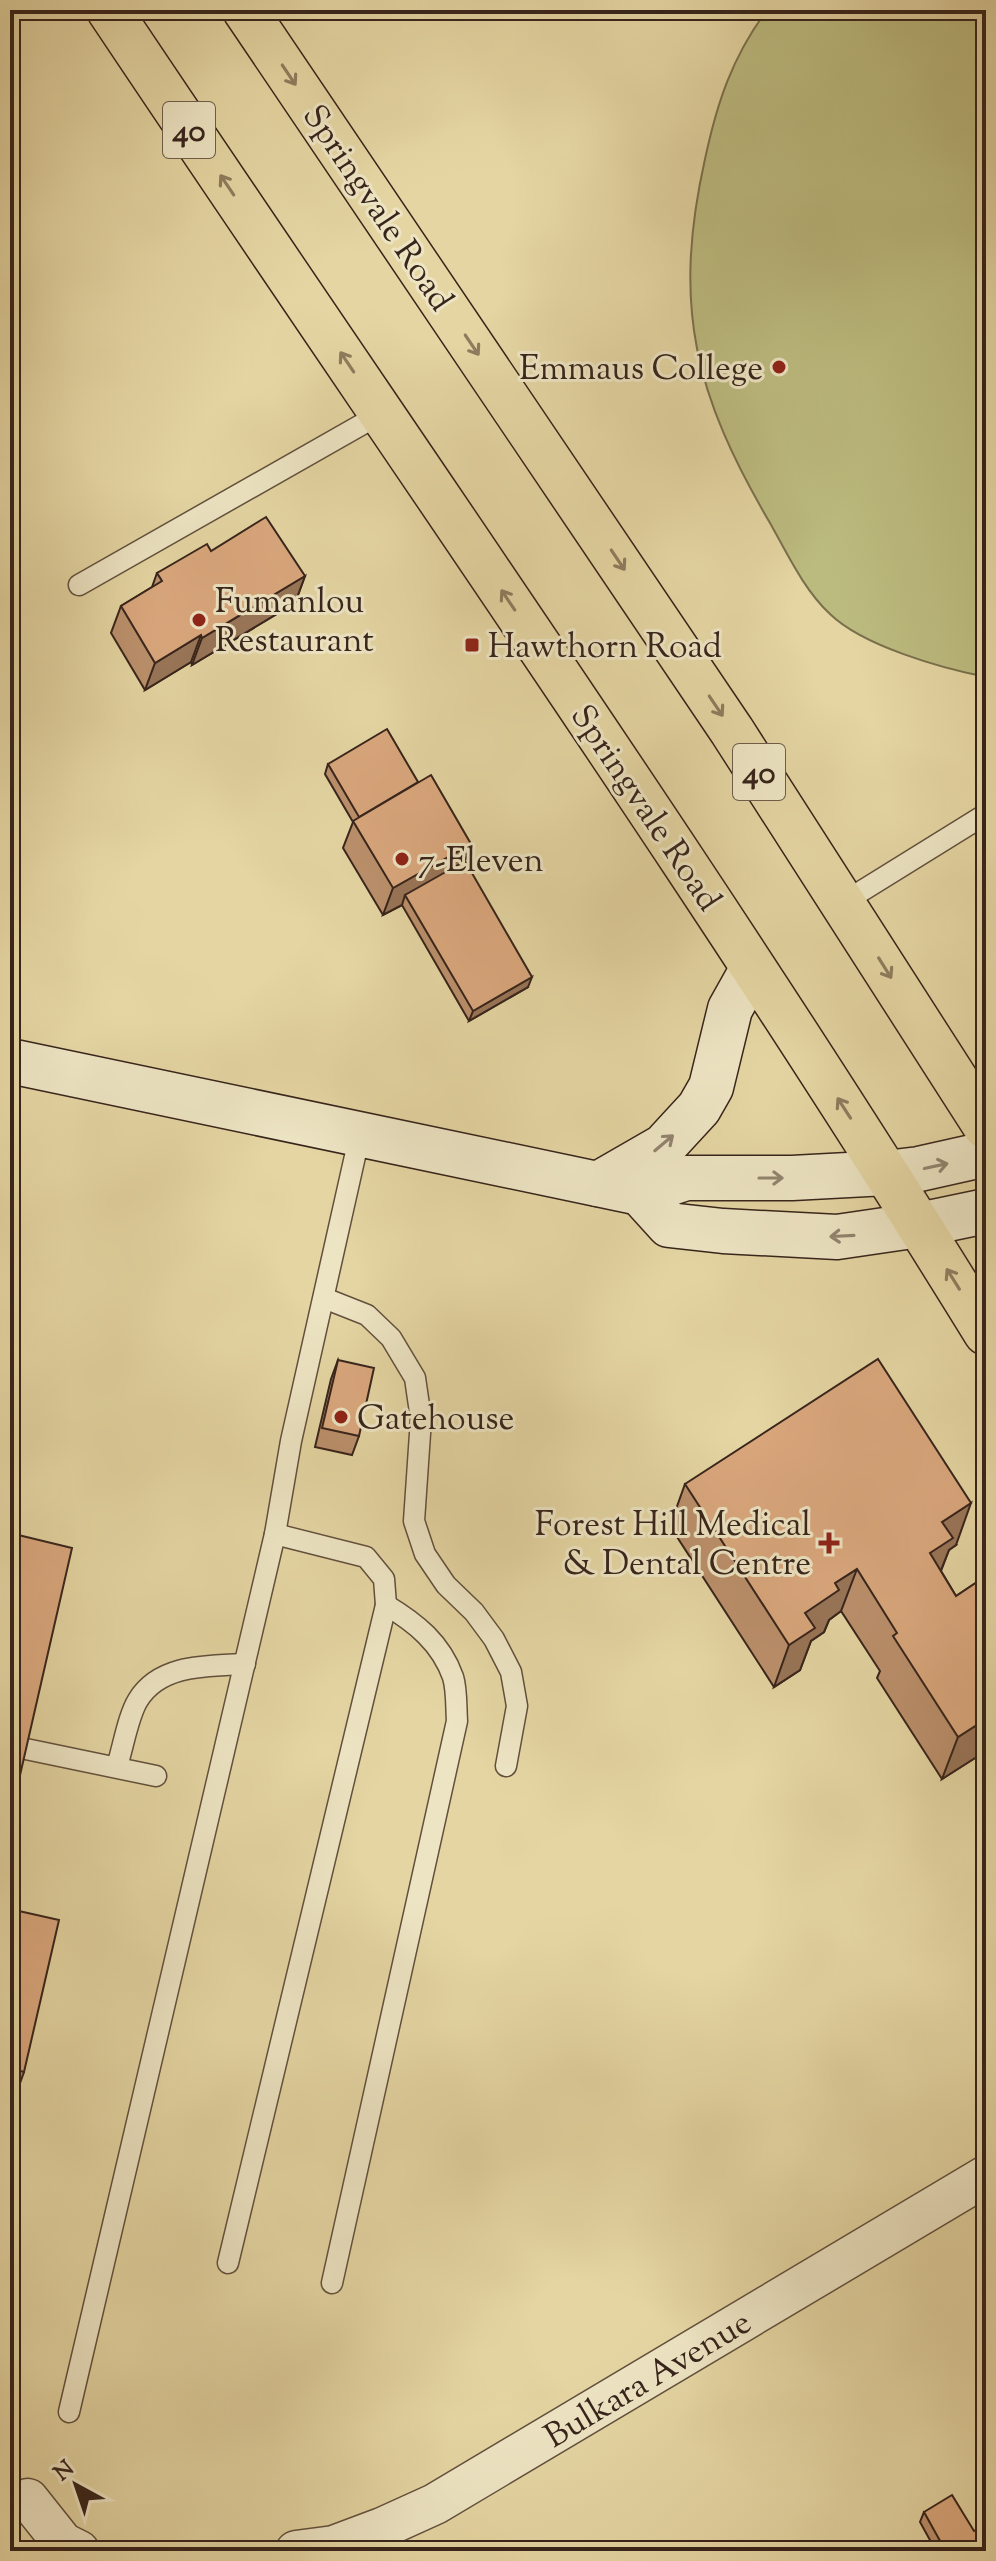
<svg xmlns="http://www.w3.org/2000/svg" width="996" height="2561" font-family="'Sorts Mill Goudy',serif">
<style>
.green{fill:#bcbb7f;stroke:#7a704d;stroke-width:2}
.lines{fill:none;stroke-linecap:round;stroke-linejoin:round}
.service-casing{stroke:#62503d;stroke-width:23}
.minor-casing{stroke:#62503d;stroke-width:43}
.secondary-casing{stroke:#37241b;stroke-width:47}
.trunk-casing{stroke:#37241b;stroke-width:47}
.service{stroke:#ede4c3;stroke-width:20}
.minor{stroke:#ede4c3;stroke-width:40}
.secondary{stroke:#ede4c3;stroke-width:44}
.trunk{stroke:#e4d5a2;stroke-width:44}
.wall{fill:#bb906c;stroke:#37241b;stroke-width:2}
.shaded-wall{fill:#997558;stroke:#37241b;stroke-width:2}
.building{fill:#daa77d;stroke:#37241b;stroke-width:2}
.oneway{stroke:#8e7c5e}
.oneway2{stroke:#92846f}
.poi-dot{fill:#8f2418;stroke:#ede4c3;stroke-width:3}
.labels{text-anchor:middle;stroke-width:6;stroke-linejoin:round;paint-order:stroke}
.shield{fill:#ede4c3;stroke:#6e5e4d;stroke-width:2}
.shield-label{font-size:32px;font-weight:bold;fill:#37241b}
.street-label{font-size:34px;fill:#37241b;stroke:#ede4c3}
.poi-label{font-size:34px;fill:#37241b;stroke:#ede4c3;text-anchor:start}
</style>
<rect width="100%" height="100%" fill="#e4d5a2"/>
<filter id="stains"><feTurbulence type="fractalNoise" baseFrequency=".0025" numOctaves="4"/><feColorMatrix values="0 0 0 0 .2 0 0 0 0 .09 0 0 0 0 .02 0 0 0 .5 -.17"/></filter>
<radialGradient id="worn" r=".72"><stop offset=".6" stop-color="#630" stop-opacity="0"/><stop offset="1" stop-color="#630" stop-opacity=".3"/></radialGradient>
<path class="green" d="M 767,10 L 986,10 L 986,677 C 941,668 863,646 830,614 C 804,590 787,553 770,523 C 695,395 672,307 705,159 C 717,103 732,57 767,10 Z"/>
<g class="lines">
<g class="service-casing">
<g id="service">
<polyline points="79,585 382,413"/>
<polyline points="844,902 986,814"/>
<polyline points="324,1298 367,1315 391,1338 415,1378 421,1419 414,1521 425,1554 446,1585 474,1612 494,1639 511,1672 517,1706 506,1766"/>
<polyline points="21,1748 156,1776"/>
<path d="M 117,1766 C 123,1748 128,1716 138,1700 C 160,1664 207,1666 245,1664"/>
<polyline points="228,2263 386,1605 384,1579 366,1557 275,1534"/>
<path d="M 332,2283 L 457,1721 C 456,1707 457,1690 453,1677 C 441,1643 416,1623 386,1605"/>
<polyline points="69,2412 275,1534 291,1441 360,1134"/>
</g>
</g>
<g class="minor-casing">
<g id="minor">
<polyline points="28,2499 63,2543 79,2551"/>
<polyline points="296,2551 334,2546 382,2528 435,2504 986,2176"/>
</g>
</g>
<g class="secondary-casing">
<g id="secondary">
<polyline points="10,1061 640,1193 686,1178 792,1178 886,1173 919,1169 986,1154"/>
<polyline points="598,1184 664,1146 699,1108 711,1087 730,1009 753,968"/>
<polyline points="640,1193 669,1225 723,1231 837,1237 919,1225 986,1211"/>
</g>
</g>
<g class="trunk-casing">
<g id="trunk">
<path d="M 109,10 C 403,450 709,883 986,1333"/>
<polyline points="245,10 732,731 986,1127"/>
</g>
</g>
<use href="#service" class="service"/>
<use href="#minor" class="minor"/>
<use href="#secondary" class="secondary"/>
<use href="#trunk" class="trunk"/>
</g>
<g class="wall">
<polygon points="211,551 305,576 295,603 192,665 191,662 145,690 111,633 121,606 152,587 157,573"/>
<polygon points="328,764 418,782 471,844 465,861 528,987 469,1021 402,905 383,915 343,848 353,822 325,774"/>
<polygon points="338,1360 359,1436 352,1455 315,1447 331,1379"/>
<polygon points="685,1484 956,1545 949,1550 941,1571 956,1596 986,1576 986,1751 942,1779 877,1678 880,1671 841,1611 829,1620 824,1632 811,1641 800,1670 774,1687 670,1526"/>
<polygon points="10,1909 24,2072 12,2105 10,2105"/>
<polygon points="924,2512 974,2531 986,2551 936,2551 920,2522"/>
</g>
<g class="shaded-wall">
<polygon points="305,576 295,603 192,665 202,638"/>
<polygon points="201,635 191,662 145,690 155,663"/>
<polygon points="471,844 461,871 405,895 402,905 383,915 393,888"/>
<polygon points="532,977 528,987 469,1021 473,1011"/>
<polygon points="971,1503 956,1545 949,1550 937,1580 914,1595 942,1522"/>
<polygon points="857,1569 841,1611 829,1620 824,1632 811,1641 800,1670 774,1687 789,1645 805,1613 835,1583"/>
<polygon points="986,1719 986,1751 942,1779 958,1737"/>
</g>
<g class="building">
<polygon points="266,517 305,576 202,638 201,635 155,663 121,606 162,581 157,573 207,544 211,551"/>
<polygon points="387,729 418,782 359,817 328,764"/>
<polygon points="431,775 471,844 393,888 353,821"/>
<polygon points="465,861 532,977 473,1011 405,895"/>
<polygon points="878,1359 971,1503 942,1522 953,1538 930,1553 956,1596 986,1576 986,1719 958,1737 893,1636 897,1633 857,1569 835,1583 839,1590 805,1613 815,1628 789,1645 685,1484"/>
<polygon points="338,1360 374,1368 359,1436 322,1428"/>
<polygon points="10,1533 72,1548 10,1819"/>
<polygon points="10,1909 59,1920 24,2072 10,2068"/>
<polygon points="952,2495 974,2531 984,2525 986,2528 986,2551 938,2551 944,2548 924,2512"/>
</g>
<defs><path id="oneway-shaft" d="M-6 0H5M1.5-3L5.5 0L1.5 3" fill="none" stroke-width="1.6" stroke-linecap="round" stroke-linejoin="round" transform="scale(2)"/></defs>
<g class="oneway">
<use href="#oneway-shaft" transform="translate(289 75) rotate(56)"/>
<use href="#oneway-shaft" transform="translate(227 185) rotate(-124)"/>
<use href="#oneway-shaft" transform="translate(472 345) rotate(56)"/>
<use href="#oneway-shaft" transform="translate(347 362) rotate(-124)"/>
<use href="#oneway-shaft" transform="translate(618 560) rotate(56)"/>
<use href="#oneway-shaft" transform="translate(508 600) rotate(-124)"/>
<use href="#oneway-shaft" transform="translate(716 706) rotate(56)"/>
<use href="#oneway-shaft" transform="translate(885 968) rotate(58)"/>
<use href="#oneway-shaft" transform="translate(844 1108) rotate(-123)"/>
<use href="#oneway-shaft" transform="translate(953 1279) rotate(-122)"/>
</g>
<g class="oneway2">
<use href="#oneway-shaft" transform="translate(664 1143) rotate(-40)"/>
<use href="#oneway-shaft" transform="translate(936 1166) rotate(-12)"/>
<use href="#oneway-shaft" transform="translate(771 1178)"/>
<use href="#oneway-shaft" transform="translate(842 1236) rotate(177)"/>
</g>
<g class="poi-dot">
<circle cx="779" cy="367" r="8"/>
<circle cx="199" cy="620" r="8"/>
<rect x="464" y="637" width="16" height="16" rx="4"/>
<circle cx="402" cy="859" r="8"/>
<circle cx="341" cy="1417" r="8"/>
<path d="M825 1531h8v8h8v8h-8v8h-8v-8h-8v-8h8z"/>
</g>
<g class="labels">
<g class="shield">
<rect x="163" y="102" width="52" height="56" rx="6"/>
<rect x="733" y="744" width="52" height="56" rx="6"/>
</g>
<g class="shield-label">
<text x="189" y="141">40</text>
<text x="759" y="783">40</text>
</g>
<g class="street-label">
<text transform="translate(379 207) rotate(56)" y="12">Springvale Road</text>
<text transform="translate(647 807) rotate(56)" y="12">Springvale Road</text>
<text transform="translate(647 2378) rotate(-31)" y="12">Bulkara Avenue</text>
</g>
<g class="poi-label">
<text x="763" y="379" text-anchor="end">Emmaus College</text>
<text x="215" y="612">Fumanlou<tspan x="215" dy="39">Restaurant</tspan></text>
<text x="488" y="657">Hawthorn Road</text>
<text x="418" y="871">7-Eleven</text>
<text x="357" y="1429">Gatehouse</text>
<text x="811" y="1535" text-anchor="end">Forest Hill Medical<tspan x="811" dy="39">&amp; Dental Centre</tspan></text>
</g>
</g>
<rect width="996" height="2561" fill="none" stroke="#e4d5a2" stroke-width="40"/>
<rect x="12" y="12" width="972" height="2537" fill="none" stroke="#37241b" stroke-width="4"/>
<rect x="20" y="20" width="956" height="2521" fill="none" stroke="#37241b" stroke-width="2"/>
<g transform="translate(76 2485) rotate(320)" stroke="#ede4c3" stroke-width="6" paint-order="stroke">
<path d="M0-6L14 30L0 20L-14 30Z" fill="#37241b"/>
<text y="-12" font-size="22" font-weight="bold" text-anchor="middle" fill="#37241b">N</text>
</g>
<rect width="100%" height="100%" filter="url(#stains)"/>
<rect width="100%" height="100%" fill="url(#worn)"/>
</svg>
